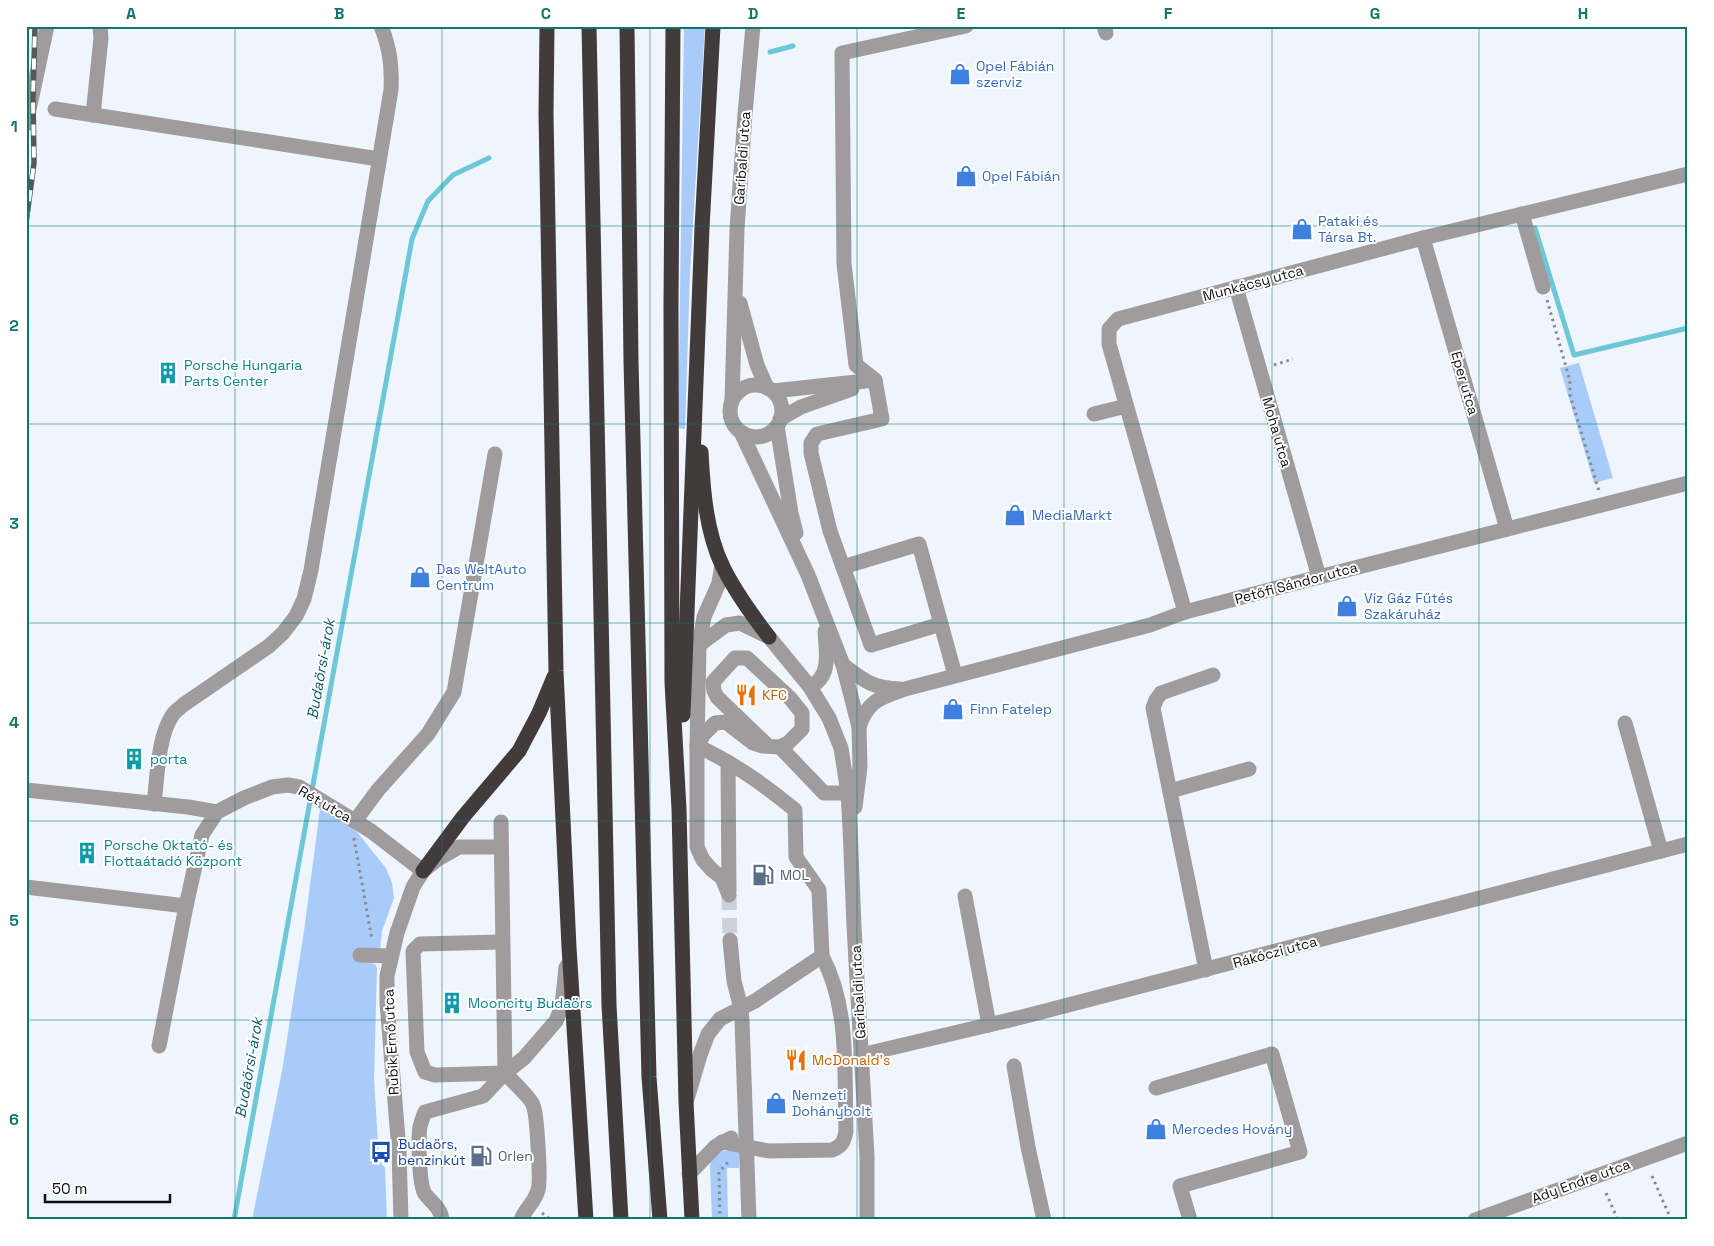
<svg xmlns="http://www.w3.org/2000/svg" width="1714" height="1246" font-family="'Space Grotesk',sans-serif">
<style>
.green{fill:#a8cbf9}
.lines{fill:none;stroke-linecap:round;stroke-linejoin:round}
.stream{stroke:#6dc7d7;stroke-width:5}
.minor-tunnel{stroke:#cdd2da;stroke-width:15;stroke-dasharray:15 8;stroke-linecap:butt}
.path{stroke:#878b91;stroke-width:3;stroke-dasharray:2.5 4;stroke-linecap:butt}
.minor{stroke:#a09b9c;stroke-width:15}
.highway{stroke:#433a3b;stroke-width:15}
.rail-casing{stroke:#54575c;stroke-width:5.5}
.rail{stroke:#fff;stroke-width:4;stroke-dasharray:11;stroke-linecap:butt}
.grid{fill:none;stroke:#0f766e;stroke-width:1;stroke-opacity:0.55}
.labels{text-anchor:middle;stroke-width:4;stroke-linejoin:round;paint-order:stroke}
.shop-label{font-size:14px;fill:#366cbe;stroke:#fff;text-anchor:start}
.street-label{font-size:14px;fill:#0d0f12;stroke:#fff}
.culture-label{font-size:14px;fill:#0d838f;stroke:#fff;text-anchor:start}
.food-label{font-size:14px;fill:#c56008;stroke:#fff;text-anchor:start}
.service-label{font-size:14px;fill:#4e5e75;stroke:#fff;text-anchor:start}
.transit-label{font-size:14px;fill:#164399;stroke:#fff;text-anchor:start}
.water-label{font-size:15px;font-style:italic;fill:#0c5b67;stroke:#fff}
.neatline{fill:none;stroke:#0f766e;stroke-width:2}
.grid-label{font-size:16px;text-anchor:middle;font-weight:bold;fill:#0f766e}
</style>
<rect width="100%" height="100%" fill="#eff5fd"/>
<g class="green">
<polygon points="684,26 705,26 690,273 685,429 678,428"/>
<polygon points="1579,363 1613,478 1594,483 1560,368"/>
<polygon points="320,809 353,827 386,868 392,883 394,898 382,931 380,950 360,961 375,964 377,968 374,1078 379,1160 385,1168 387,1220 252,1220 282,1071 304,931"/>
<polygon points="729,1150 739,1153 739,1168 727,1168 728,1220 712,1220 710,1167 711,1161 719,1152"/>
</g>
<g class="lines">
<g class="stream">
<polyline points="770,52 793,46"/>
<polyline points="1535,228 1574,355 1688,328"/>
<polyline points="234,1220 412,239 428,201 453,175 489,158"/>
</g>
<polyline class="minor-tunnel" points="729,895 730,940"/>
<g class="path">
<polyline points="1547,300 1570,381 1570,395 1599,491"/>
<polyline points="1274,365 1293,359"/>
<polyline points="354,838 372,940"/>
<polyline points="1652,1176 1670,1217"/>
<polyline points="1606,1193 1618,1220"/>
<polyline points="542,1213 551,1220"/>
<polyline points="720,1220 719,1172 730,1160"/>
</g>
<g class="minor">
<polyline points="1104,26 1106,33"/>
<polyline points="55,109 379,159"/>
<polyline points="93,115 101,38 100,26"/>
<polyline points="26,124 47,26"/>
<polyline points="1522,214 1543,287"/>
<polyline points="1423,238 1507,529"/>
<polyline points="1236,287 1319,577"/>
<polyline points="740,303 757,365 767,388"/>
<circle cx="756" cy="411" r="26"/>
<polyline points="773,391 875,380"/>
<polyline points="732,401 737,229 745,114 753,26"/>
<polyline points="1094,414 1126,406"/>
<polyline points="780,419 801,407 852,389"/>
<polyline points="777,426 791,513 796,533"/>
<polyline points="741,432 808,575 843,665 859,727 860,767 855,807"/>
<polyline points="722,564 719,583 704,617 699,645 697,746 697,847 703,860 712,870 722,878 729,895"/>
<polyline points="843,567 871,645 941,624"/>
<polyline points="1185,612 1109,344 1109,329 1118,319 1423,238 1688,174"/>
<polyline points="699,645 726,625 740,623 769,637 810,687 829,718 841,748 848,793 850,827 854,926 867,1156 867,1220"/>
<path d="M 843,665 C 865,681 872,688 900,689"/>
<polyline points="955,675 919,544 843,567 830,531 811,453 811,443 817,434 882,419 875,380 856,365 844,264 842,53 966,26"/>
<path d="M 810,687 C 832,676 826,652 825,631"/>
<polyline points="1625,723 1661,851"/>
<path d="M 859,727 C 868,700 880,698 905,689 L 1150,625 L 1185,612 L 1319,577 L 1688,483"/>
<polyline points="780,747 824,793 848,793"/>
<polyline points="728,762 729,891"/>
<polyline points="26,790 188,807 217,812"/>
<polyline points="1170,791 1249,769"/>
<path d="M 154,804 C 157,780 158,736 172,716 C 174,712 179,709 183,705 L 269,646 L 283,633 L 296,616 L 304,599 L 311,570 L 391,90 C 392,66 390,49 381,26"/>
<polyline points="355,821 378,790 428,734 454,692 495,454"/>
<path d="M 501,822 L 505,1073 C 511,1080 531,1098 533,1105 C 537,1113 541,1182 538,1190 C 534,1204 526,1207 521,1220"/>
<polyline points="26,887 186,906"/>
<polyline points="965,896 989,1025"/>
<polyline points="730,940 734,981 741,1008 742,1021 749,1220"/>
<polyline points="502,942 420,944 413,951 417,1052 425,1072 435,1075 505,1073"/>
<polyline points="360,955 391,956"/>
<polyline points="1206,970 1153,708 1156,700 1161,693 1213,675"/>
<polyline points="159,1046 186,906 202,835 217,812 244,798 272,787 288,785 299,787 371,831 423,871"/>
<polyline points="861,1055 1022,1017 1688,844"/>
<polyline points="1014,1066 1028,1147 1044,1220"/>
<polyline points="1156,1088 1272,1054 1300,1152 1180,1186 1190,1220"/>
<path d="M 687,1099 L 700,1055 L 708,1034 L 720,1019 L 755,1001 L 822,956 L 819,890 L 796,857 L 795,810 C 765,785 732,762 697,746 L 704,734 L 715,723 L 726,722 L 753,743 L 762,746 L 780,747 L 788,743 L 802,729 L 802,713 L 790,698 L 747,658 L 735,658 L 713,682 L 714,691 L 717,697 L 767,745"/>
<path d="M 722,1142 L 769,1151 L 832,1150 C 842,1146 844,1142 846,1131 C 844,1073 850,1008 822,956"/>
<polyline points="689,1174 716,1146 731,1138"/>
<polyline points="401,1220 399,1151 387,1003 387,976 397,933 413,887 423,871 438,859 459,847 501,847"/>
<path d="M 442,1220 C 441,1208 432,1203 425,1194 C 419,1185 418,1139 420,1127 C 421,1122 423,1117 425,1112 L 483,1096 L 505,1073 L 524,1058 L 556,1021 L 562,1006 L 566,967"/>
<polyline points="1475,1220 1688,1143"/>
</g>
<g class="highway">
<polyline points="547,26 546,114 556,671 569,947 586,1220"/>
<polyline points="589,26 609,1005 621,1220"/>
<polyline points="627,26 631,361 649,1077 660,1220"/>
<polyline points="673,26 671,305 672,682 679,809 686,1102 692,1220"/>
<path d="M 701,452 C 703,490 706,531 722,565 C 734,590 752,615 769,637"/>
<polyline points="683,715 702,228 713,26"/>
<polyline points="423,871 463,817 519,751 539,713 554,677"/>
</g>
<g class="rail-casing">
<g id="rail">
<polyline points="26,31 27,26"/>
<polyline points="26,223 34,163 33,98 35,26"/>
</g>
</g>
<use href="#rail" class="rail"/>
</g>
<path class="grid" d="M 235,26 L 235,1220M 442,26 L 442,1220M 650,26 L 650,1220M 857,26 L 857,1220M 1064,26 L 1064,1220M 1272,26 L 1272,1220M 1479,26 L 1479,1220M 26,226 L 1688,226M 26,424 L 1688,424M 26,623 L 1688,623M 26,821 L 1688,821M 26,1020 L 1688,1020"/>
<defs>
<g id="shop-bare" transform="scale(1.725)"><path d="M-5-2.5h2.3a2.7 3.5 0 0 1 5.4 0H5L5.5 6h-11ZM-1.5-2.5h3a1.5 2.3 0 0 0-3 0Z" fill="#3f7fe0" stroke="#fff" stroke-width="2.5" paint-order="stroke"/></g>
<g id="building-bare" transform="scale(1.725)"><path d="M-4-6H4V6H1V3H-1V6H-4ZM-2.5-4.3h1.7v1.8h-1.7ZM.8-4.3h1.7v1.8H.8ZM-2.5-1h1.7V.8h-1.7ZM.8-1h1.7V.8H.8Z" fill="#0f9aa8" stroke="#fff" stroke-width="2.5" paint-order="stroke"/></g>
<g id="restaurant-bare" transform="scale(1.725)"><path d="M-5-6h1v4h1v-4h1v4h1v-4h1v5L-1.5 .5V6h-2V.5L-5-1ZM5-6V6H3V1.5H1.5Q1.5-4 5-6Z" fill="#e8710a" stroke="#fff" stroke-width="2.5" paint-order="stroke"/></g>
<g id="fuel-bare" transform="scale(1.725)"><path d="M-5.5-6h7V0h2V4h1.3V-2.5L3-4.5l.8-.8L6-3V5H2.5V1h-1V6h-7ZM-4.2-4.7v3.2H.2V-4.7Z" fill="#5c6f8a" stroke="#fff" stroke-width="2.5" paint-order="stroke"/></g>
<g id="bus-bare" transform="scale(1.725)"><path d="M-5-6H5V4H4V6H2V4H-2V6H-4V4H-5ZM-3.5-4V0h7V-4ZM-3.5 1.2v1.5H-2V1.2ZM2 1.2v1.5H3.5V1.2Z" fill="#1a4fb4" stroke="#fff" stroke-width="2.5" paint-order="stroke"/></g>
</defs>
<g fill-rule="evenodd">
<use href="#shop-bare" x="960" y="74"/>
<use href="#shop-bare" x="966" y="176"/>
<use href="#shop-bare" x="1302" y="229"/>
<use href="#building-bare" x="168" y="373"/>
<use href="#shop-bare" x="1015" y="515"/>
<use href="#shop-bare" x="420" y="577"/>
<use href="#shop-bare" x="1347" y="606"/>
<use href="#restaurant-bare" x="746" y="695"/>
<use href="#shop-bare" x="953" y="709"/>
<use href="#building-bare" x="134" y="759"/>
<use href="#building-bare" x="87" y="853"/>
<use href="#fuel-bare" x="763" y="875"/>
<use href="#building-bare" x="452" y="1003"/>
<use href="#restaurant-bare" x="796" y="1060"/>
<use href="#shop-bare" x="776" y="1103"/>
<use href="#shop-bare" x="1156" y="1129"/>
<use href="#bus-bare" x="381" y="1152"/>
<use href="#fuel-bare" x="481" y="1156"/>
</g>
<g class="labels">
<g class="shop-label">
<text x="976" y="71">Opel Fábián<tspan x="976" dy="16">szerviz</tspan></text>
<text x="982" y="181">Opel Fábián</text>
<text x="1318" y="226">Pataki és<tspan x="1318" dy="16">Társa Bt.</tspan></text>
<text x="1032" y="520">MediaMarkt</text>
<text x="436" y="574">Das WeltAuto<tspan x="436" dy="16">Centrum</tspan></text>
<text x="1364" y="603">Víz Gáz Fűtés<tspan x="1364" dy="16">Szakáruház</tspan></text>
<text x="970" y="714">Finn Fatelep</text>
<text x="792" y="1100">Nemzeti<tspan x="792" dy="16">Dohánybolt</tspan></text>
<text x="1172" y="1134">Mercedes Hovány</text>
</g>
<g class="street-label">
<text transform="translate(742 158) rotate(-86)" y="5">Garibaldi utca</text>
<text transform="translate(1253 283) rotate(-15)" y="5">Munkácsy utca</text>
<text transform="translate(1465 383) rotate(74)" y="5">Eper utca</text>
<text transform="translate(1277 432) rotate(74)" y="5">Moha utca</text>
<text transform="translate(1296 583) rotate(-15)" y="5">Petőfi Sándor utca</text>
<text transform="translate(325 804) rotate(30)" y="5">Rét utca</text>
<text transform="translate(1275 952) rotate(-15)" y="5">Rákóczi utca</text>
<text transform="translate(858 992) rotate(-93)" y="5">Garibaldi utca</text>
<text transform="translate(391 1042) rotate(-93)" y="5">Rubik Ernő utca</text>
<text transform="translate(1581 1181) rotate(-20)" y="5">Ady Endre utca</text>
</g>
<g class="culture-label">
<text x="184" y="370">Porsche Hungaria<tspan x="184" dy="16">Parts Center</tspan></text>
<text x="150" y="764">porta</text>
<text x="104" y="850">Porsche Oktató- és<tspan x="104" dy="16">Flottaátadó Központ</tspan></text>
<text x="468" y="1008">Mooncity Budaörs</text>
</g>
<g class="food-label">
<text x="762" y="700">KFC</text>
<text x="812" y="1065">McDonald's</text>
</g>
<g class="service-label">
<text x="780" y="880">MOL</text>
<text x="498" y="1161">Orlen</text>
</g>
<g class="transit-label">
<text x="398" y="1149">Budaörs,<tspan x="398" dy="16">benzinkút</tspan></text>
</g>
<g class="water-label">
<text transform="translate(321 669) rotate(-80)" y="5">Budaörsi-árok</text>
<text transform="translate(249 1068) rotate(-80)" y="5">Budaörsi-árok</text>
</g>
</g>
<rect width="1714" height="1246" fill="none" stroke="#ffffff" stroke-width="55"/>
<path d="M45 1194v8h125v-8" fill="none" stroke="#0d0f12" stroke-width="2.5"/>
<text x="52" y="1194" font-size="15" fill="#0d0f12" stroke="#ffffff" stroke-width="4" paint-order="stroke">50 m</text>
<rect x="28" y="28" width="1658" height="1190" class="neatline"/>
<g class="grid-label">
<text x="131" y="19">A</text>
<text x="339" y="19">B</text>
<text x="546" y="19">C</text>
<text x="753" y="19">D</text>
<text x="961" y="19">E</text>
<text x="1168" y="19">F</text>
<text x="1375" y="19">G</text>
<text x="1583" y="19">H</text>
<text x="14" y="132">1</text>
<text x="14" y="331">2</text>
<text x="14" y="529">3</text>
<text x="14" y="728">4</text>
<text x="14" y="926">5</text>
<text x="14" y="1125">6</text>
</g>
</svg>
